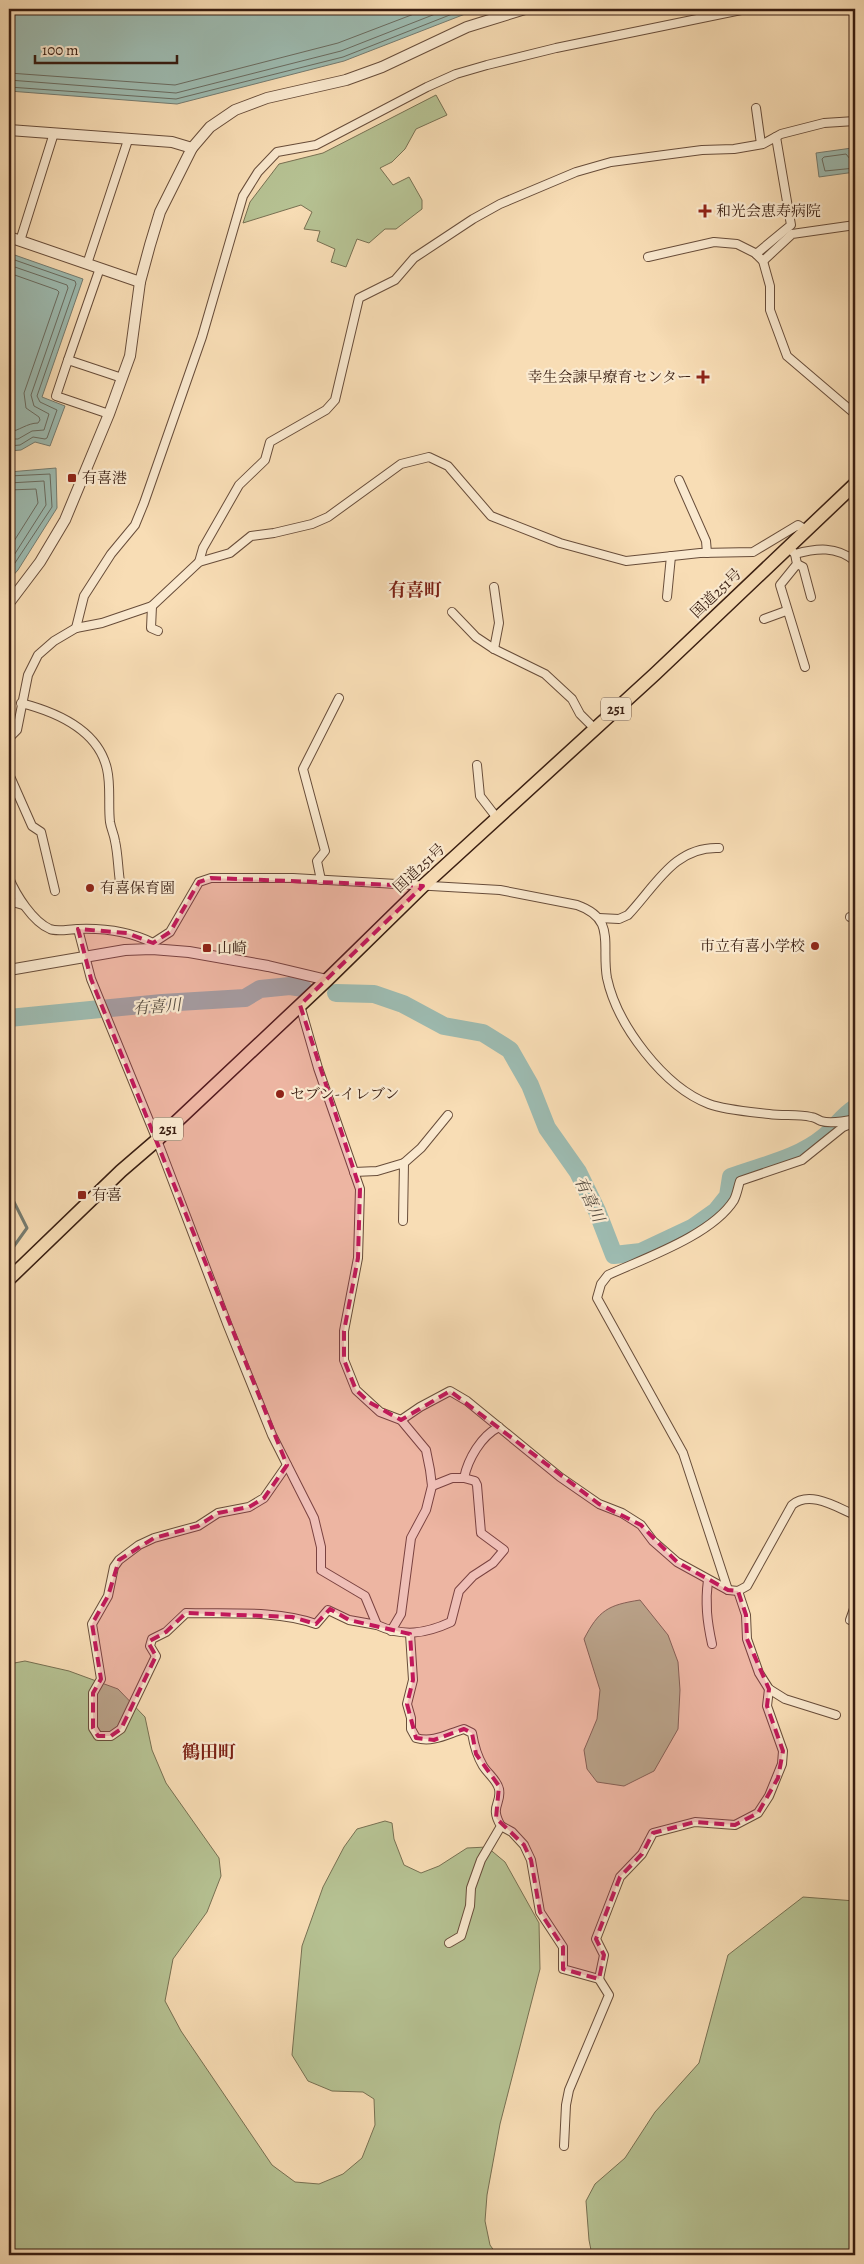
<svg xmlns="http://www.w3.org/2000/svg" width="864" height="2264" font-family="Alegreya,'Noto Serif JP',serif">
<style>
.green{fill:#b6c293;stroke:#777052}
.water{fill:#9dbbb1;stroke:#757c71}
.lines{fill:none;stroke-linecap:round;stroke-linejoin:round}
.shore{stroke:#6a6c61;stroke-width:1}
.stream{stroke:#757c71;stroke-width:3}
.river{stroke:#9dbbb1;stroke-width:18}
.minor-casing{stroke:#684d3a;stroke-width:10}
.tertiary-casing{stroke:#684d3a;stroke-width:12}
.trunk-casing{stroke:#381d11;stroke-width:15}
.minor{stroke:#fae9cf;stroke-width:8}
.tertiary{stroke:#fae9cf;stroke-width:10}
.trunk{stroke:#f8ddb5;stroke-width:12}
.marked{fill:#c2185b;fill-opacity:0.2;stroke:#c2185b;stroke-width:4;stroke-dasharray:10 6;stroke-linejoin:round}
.poi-dot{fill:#8f2418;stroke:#fae9cf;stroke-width:2}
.labels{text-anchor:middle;stroke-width:4.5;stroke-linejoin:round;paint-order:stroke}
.shield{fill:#fae9cf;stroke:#725a4a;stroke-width:1}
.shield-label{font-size:14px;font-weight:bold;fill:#381d11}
.poi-label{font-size:15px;fill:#381d11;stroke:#fae9cf;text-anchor:start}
.street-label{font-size:15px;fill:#381d11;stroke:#fae9cf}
.water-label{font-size:16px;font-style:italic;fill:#564c41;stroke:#fae9cf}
.quarter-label{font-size:18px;font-weight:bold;fill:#7a1f14;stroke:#fae9cf}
</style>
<rect width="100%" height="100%" fill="#f8ddb5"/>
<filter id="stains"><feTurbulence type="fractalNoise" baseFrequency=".004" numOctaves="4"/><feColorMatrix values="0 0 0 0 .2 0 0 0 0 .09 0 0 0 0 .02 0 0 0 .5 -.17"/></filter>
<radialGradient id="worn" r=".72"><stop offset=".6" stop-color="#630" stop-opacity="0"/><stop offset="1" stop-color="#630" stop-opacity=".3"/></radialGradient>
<g class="green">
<polygon points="436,95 447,115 416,129 405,149 392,162 380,168 393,185 409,177 422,200 422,209 396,229 385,229 369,243 357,239 346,267 331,262 335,249 317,241 320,231 304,229 312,212 301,205 243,223 250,202 279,164 323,153"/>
<path d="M 640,1600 L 668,1635 L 678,1662 L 680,1690 L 678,1729 L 654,1771 L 624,1786 L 597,1782 L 587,1769 L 584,1750 L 597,1719 L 600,1690 L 584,1639 C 599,1610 608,1605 640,1600 Z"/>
<polygon points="25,1661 69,1671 118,1689 145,1717 152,1750 166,1783 219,1858 221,1876 207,1912 173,1959 165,2001 181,2031 272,2165 295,2182 319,2184 343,2174 362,2158 375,2125 374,2099 363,2092 332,2091 308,2081 292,2055 302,1946 323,1887 344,1847 357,1829 385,1821 392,1823 394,1839 404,1865 421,1873 439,1866 467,1848 487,1847 505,1862 539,1923 540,1969 500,2124 487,2195 485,2221 490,2245 497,2255 9,2255 9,1664"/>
<polygon points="803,1897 855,1901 855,2255 592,2255 589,2240 586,2201 595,2184 625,2158 655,2112 699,2063 728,1955"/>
</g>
<g class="water">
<polygon points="9,9 478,9 344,61 177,104 9,91"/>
<polygon points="852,148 855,172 819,177 816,153"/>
<polygon points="9,253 83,279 42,397 65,406 50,446 35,442 21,450 9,451"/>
<polygon points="56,468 57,508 18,570 9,580 9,472"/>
</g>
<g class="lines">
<g class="shore">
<polyline points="9,73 175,85 338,43 427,9"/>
<polyline points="9,80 176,93 341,51 448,9"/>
<polyline points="9,87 176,99 343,57 465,9"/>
<polyline points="855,160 850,159 846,154 824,157 822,159 825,171 855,168"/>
<polyline points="9,258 75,281 76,284 37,396 40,402 57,410 47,438 45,439 33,437 20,445 9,446"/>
<polyline points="9,265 67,285 68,288 31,395 34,406 49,414 44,430 32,431 18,439 9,439"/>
<path d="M 9,273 L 57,290 L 59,292 L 24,393 L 26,408 L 39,417 L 40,420 L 38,423 C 27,423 19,431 9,432"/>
<polyline points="9,476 50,474 52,507 9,572"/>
<polyline points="9,483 44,481 46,505 9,563"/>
<polyline points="9,490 36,489 38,503 9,549"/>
</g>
<polyline class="stream" points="9,1196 14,1202 27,1228 9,1253"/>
<g class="river">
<path d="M 336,993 L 374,994 L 403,1004 L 444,1026 L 483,1033 L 510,1050 L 530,1085 L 547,1128 L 578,1172 L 597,1211 L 614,1255 L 641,1252 L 692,1228 L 716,1211 L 728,1196 L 731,1177 C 763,1165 797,1159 824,1137 C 835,1128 843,1115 855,1108"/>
<polyline points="9,1018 162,1003 245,998 260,989 290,986 303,988"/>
</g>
<g class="minor-casing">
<g id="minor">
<polyline points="756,108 761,144"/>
<polyline points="20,241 54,133"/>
<polyline points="756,254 791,225 776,137"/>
<polyline points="648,257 714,242 737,244 755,253 763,261 770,286 770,310 787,356 855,414"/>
<polyline points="763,261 792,234 855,225"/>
<polyline points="87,264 128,140"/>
<polyline points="68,360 100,268"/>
<polyline points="109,414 56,396 68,360 122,378"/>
<polyline points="679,480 706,541 707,553"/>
<polyline points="788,547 795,554 797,564 780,585 805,667"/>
<path d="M 795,554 C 817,548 836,546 855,561"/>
<polyline points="199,562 203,548 239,485 265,460 270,442 326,410 335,400 359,298 395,280 414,258 473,219 500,204 576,172 611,162 702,150 734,149 763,144 781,134 824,123 855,121"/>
<polyline points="797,564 803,567 811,597"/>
<polyline points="494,587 499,623 494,649"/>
<polyline points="667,597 671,556"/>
<polyline points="152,606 151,628 158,631"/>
<polyline points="452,612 476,637 494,649 545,674 572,699 580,714 595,729"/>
<polyline points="764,619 786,611"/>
<polyline points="76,628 84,596 111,554 135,525 144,503 202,337 243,196 258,172 277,152 316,145 427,87 456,74 487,65 556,48 746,9"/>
<path d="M 21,703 C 56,712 98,729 107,769 C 111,786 108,805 110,822 C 111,829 114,834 115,841 C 118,854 118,869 120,882"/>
<polyline points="9,738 17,730 28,675 38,655 54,641 76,628 102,623 152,606 199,562 230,553 251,536 274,533 312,524 328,517 401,464 429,457 448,466 491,516 560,543 626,561 700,553 753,552 798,525 806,530"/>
<polyline points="477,765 480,796 497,818"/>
<polyline points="9,774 32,826 41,832 55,891"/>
<path d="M 9,878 C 16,895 33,922 50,929 C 58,932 69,929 78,929 L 91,979 L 157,1140 L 228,1326 L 272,1435 L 314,1518 L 321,1547 L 321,1570 L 365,1596 L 377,1625 C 403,1637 425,1634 451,1622 L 459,1591 L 473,1576 L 493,1563 L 504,1550 L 481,1533 L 477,1485 L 475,1481 L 464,1478"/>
<polyline points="321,880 317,861 325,851 303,769 339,698"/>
<polyline points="9,901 23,905"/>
<polyline points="850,917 855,918"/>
<path d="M 599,918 L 619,919 L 628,915 C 655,887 674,846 719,848"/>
<path d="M 78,929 C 104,928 129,931 153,943"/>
<path d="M 152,949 L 153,943 L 170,932 L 199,882 L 211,878 L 293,878 L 500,890 L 577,905 C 617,919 601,945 607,978 C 617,1025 664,1087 709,1104 C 725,1110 752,1112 769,1114 C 783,1116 798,1114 811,1117 C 815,1117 818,1120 821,1121 C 830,1124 846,1121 855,1119"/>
<polyline points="300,1005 318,1068 360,1189 358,1258 344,1331 344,1360 356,1390 380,1412 401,1420 426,1450 430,1470 432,1486 426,1510 411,1538 401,1614 391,1631"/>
<polyline points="404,1163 421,1148 448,1115"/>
<polyline points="354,1172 377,1171 404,1163 403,1221"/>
<path d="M 401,1420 L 420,1407 L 450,1391 L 467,1401 L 560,1477 L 599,1504 L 622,1513 L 641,1525 L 653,1541 L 677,1562 L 728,1590 L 738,1591 L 747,1586 L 792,1505 C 810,1490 836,1507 855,1515"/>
<path d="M 287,1465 L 264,1498 L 249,1507 L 218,1513 L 198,1526 L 154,1538 L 139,1545 L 119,1560 L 114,1567 L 108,1596 L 92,1624 L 101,1679 L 93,1693 L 93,1728 L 98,1736 L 111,1736 L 121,1729 L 156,1656 L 150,1646 L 152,1639 L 166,1632 L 186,1613 C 228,1614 277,1610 316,1624 L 328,1610 L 349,1620 L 377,1625"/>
<path d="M 432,1486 L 452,1478 L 464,1478 C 468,1459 481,1436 499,1427"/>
<path d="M 708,1580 C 705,1603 707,1621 712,1644"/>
<path d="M 728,1590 L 683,1453 L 597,1298 L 601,1284 L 608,1275 C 645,1258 712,1235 734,1200 C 737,1194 738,1187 740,1181 L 802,1160 L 843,1127 L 853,1123"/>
<polyline points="738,1591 746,1615 747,1639 759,1673 769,1689 785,1699 836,1715"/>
<polyline points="850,1620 855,1606"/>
<path d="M 410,1634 L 413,1680 L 407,1704 L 411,1718 L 411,1729 L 416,1738 C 433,1743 447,1734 464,1729 L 472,1733 C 474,1745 477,1756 483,1766 C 488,1774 497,1780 499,1789 C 502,1804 489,1806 501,1826 L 481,1860 L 471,1888 L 470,1906 L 461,1936 L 449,1943"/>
<polyline points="501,1826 512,1832 524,1845 531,1860 540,1912 563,1947 563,1969 599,1979 609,1995 569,2090 566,2105 564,2146"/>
<polyline points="599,1979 604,1955 596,1939 620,1877 642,1854 653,1833 695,1822 735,1825 758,1813 769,1796 782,1764 783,1751 767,1706 769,1689"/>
</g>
</g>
<g class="tertiary-casing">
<g id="tertiary">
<polyline points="9,130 172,142 192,148 160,212 150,245 140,282 130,356 109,414 65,520 40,562 9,603"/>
<polyline points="192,148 210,127 235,110 267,98 346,80 382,67 467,27 525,9"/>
<polyline points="9,237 140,282"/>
<polyline points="9,970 125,950 152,949 189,952 268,966 327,980"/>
</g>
</g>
<g class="trunk-casing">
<polyline id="trunk" points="9,1279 121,1171 157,1140 327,980 423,886 655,674 855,484"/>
</g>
<use href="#minor" class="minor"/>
<use href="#tertiary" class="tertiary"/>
<use href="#trunk" class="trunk"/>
</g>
<path class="marked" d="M 211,878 L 423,886 L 300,1005 L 360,1189 L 358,1258 L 344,1331 L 344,1360 L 356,1390 L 369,1402 L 401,1420 L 450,1391 L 599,1504 L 641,1525 L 677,1562 L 728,1590 L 738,1591 L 746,1615 L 747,1639 L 769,1689 L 767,1706 L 783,1751 L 778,1778 L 758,1813 L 735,1825 L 695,1822 L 653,1833 L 642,1854 L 620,1877 L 596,1939 L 604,1955 L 599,1979 L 563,1969 L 563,1947 L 540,1912 L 531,1860 L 524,1845 L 496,1818 L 499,1786 L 476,1754 L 472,1733 L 464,1729 L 434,1740 L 416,1738 L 407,1704 L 413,1680 L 410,1634 L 349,1620 L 330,1609 L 316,1624 L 292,1617 L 186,1613 L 166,1632 L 148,1642 L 156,1656 L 121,1729 L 111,1736 L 98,1736 L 93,1728 L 93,1693 L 101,1679 L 92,1624 L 108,1596 L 119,1560 L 154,1538 L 198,1526 L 218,1513 L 249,1507 L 264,1498 L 287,1465 L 91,979 L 78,929 L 127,933 L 153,943 L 170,932 L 199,882 Z"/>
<g class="poi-dot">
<path d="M702.5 203.5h5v5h5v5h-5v5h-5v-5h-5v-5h5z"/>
<path d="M700.5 369.5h5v5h5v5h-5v5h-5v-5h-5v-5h5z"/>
<rect x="67" y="473" width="10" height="10" rx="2.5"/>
<circle cx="90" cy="888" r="5"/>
<circle cx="815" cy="946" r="5"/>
<rect x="202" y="943" width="10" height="10" rx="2.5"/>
<circle cx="280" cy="1094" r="5"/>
<rect x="77" y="1190" width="10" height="10" rx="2.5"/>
</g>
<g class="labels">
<g class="shield">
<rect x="601" y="697.5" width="30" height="23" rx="4"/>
<rect x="153" y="1117.5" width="30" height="23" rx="4"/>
</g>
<g class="shield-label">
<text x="616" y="714">251</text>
<text x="168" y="1134">251</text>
</g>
<g class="poi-label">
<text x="716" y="216">和光会恵寿病院</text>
<text x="692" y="382" text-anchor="end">幸生会諫早療育センター</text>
<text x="82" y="483">有喜港</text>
<text x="100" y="893">有喜保育園</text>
<text x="805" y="951" text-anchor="end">市立有喜小学校</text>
<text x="217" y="953">山崎</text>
<text x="290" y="1099">セブン-イレブン</text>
<text x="92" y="1200">有喜</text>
</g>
<g class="street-label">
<text transform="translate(716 593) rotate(-44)" y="5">国道251号</text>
<text transform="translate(419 868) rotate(-43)" y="5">国道251号</text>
</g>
<g class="water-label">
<text transform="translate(157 1006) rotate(-5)" y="6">有喜川</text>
<text transform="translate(590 1199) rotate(65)" y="6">有喜川</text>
</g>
<g class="quarter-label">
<text x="415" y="596">有喜町</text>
<text x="209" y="1758">鶴田町</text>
</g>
</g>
<rect width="864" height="2264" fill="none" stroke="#f8ddb5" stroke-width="30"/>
<rect x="10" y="10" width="844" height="2244" fill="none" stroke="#381d11" stroke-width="2.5"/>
<rect x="15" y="15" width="834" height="2234" fill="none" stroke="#381d11"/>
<path d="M35 55v8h142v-8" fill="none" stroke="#381d11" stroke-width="2.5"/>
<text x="42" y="55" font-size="15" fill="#381d11" stroke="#fae9cf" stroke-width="4" paint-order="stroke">100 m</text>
<rect width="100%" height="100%" filter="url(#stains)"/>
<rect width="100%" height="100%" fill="url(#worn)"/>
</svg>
